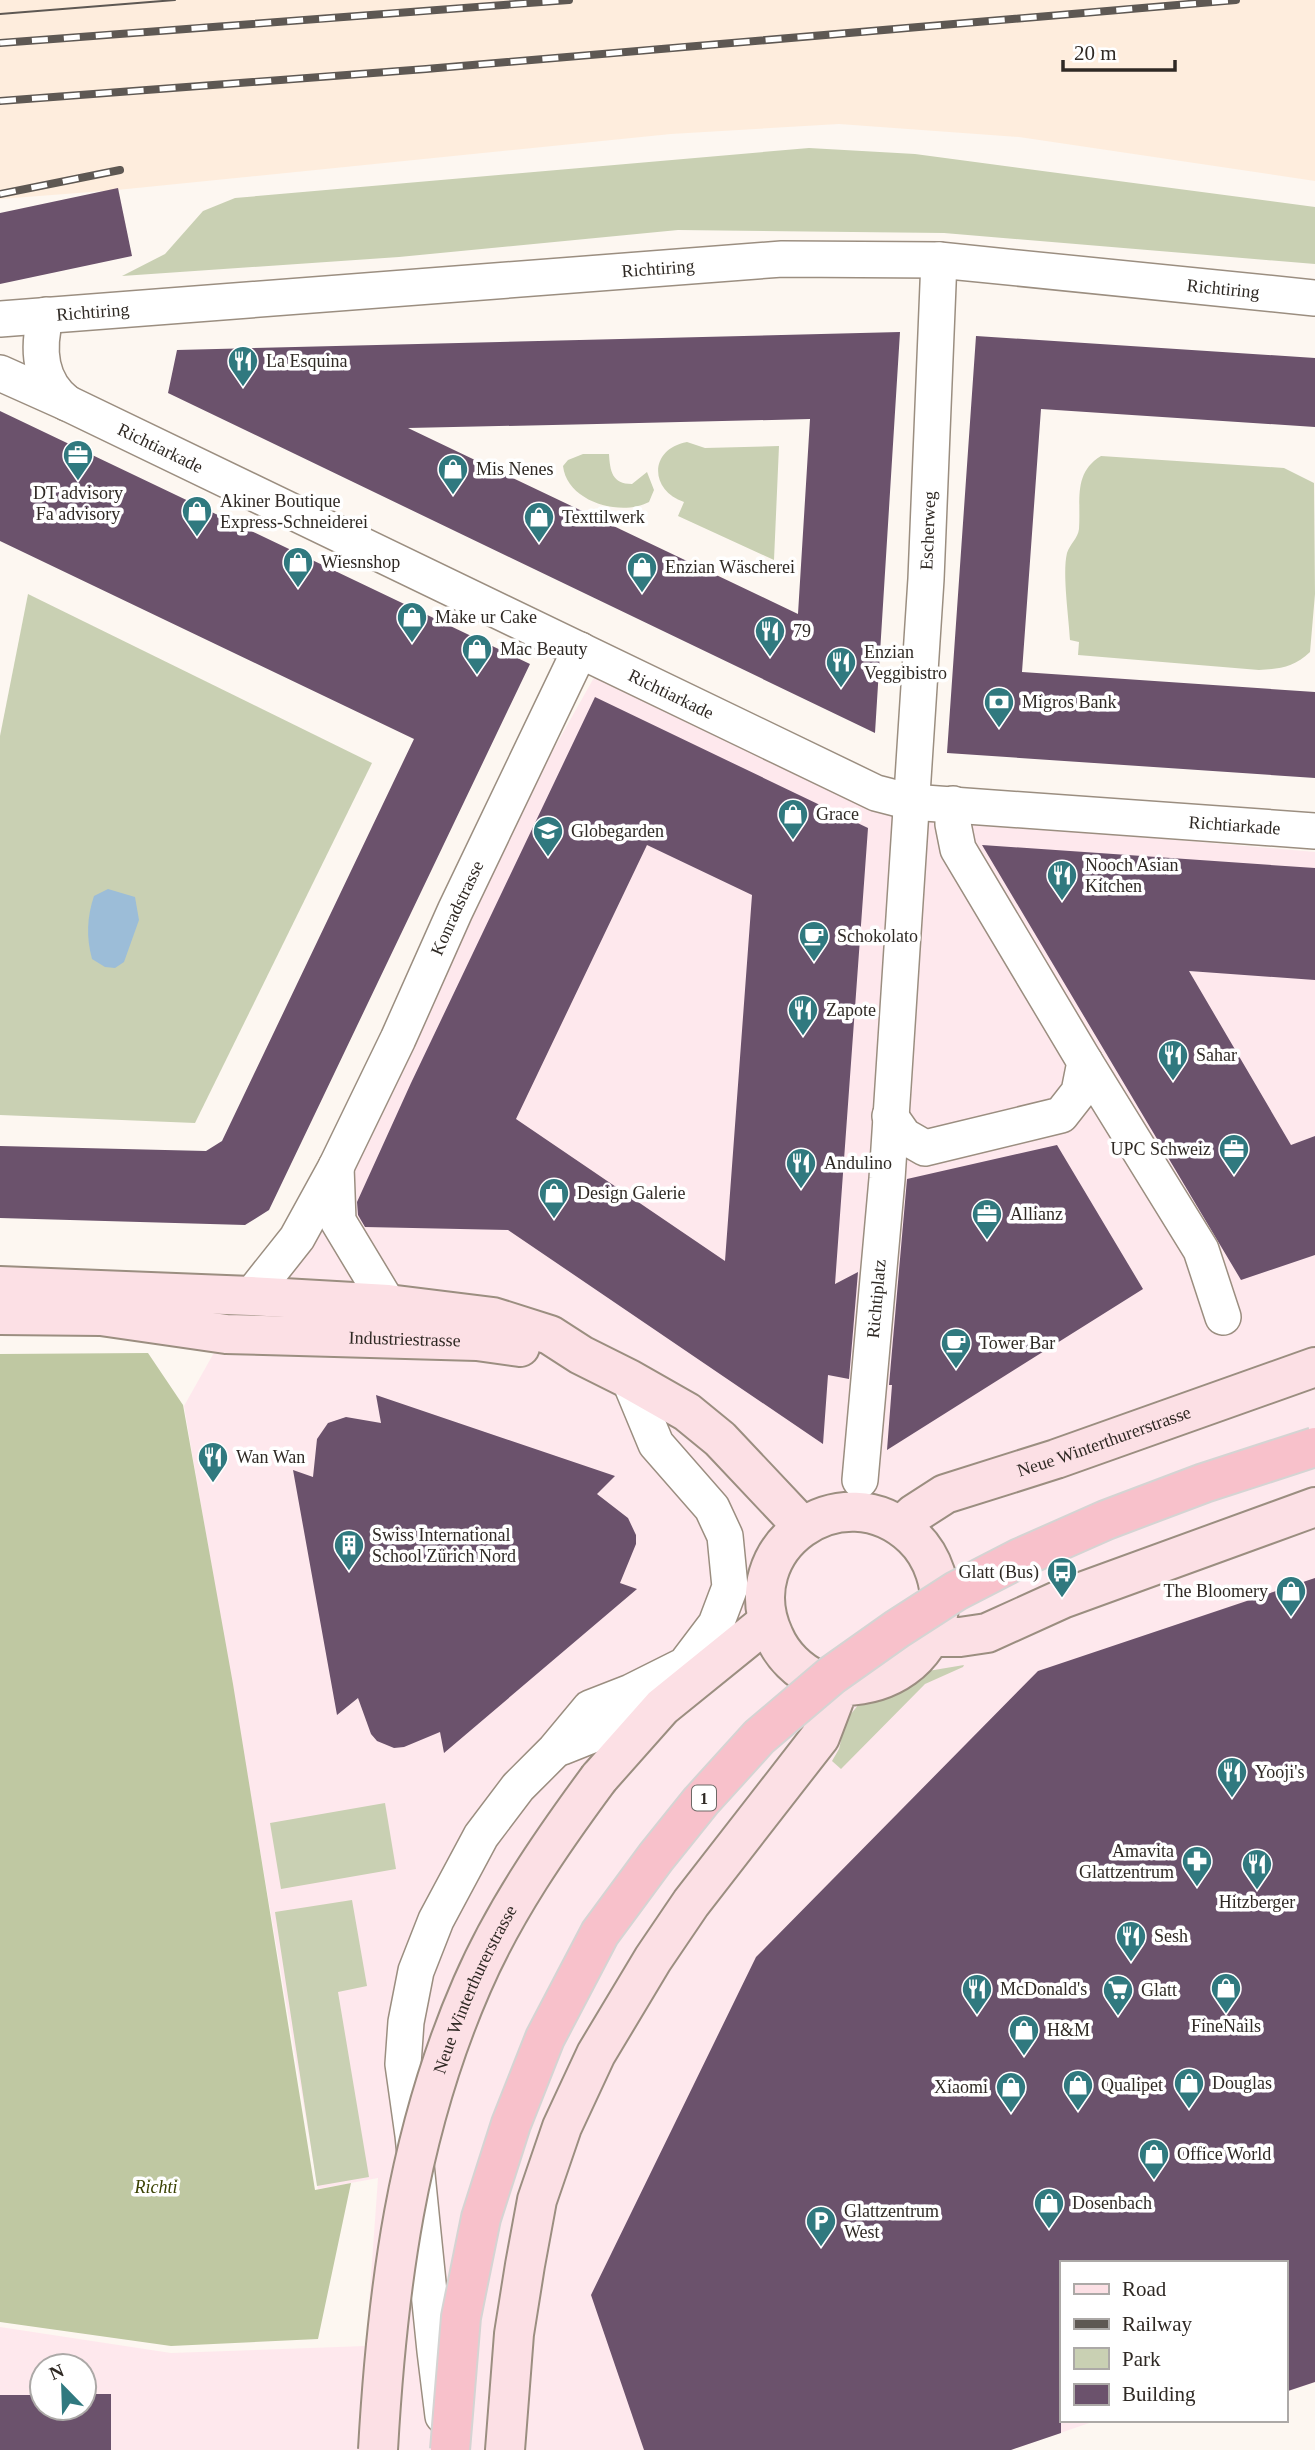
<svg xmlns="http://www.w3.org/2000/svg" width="1315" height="2450" font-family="Georgia,serif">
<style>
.commercial{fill:#fee8ed;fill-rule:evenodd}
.built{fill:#feeddd}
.green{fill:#c9d0b3}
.forest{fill:#bfc8a2}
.water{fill:#9cbdd8}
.building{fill:#6b526c;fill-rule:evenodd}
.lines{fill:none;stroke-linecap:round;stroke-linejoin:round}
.street-casing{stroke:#9b8e80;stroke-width:38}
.secondary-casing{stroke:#9b8e80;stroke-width:42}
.street{stroke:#fff;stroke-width:35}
.secondary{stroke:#fce0e5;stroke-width:38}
.tram{stroke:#5e5853;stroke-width:2}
.rail-casing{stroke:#5e5853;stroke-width:8}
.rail{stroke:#fff;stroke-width:5;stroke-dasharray:16;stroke-linecap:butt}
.secondary-bridge-casing{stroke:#9b8e80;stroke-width:42;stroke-linecap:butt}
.primary-bridge-casing{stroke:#d5d4d3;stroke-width:42;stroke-linecap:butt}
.secondary-bridge{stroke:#fce0e5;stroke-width:38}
.primary-bridge{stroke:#f8c1cb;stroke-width:38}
.labels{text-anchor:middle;stroke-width:7;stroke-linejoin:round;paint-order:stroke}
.shield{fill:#fff;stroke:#6d6966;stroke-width:2}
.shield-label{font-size:16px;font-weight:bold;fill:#2f2924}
.street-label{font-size:18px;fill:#2f2924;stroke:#fff}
.poi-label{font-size:18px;fill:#2f2924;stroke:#fff;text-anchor:start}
.park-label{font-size:18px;font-style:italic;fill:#3a4202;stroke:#fff}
</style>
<rect width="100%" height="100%" fill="#fdf7f1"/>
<path class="commercial" d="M 596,674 L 914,817 L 1315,852 L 1315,2382 L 1285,2392 L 1285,2263 L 1061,2263 L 1061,2420 L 1098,2420 L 1011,2450 L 0,2450 L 0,2327 L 171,2353 L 366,2346 L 378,2178 L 318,2189 L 184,1406 ZM 42,2366 L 84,2366 L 84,2408 L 42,2408 Z"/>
<polygon class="built" points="0,0 1315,0 1315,181 1019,137 839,124 671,134 117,190 0,199"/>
<g class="green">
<polygon points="809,148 915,154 1315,207 1315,264 944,233 678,230 399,257 122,276 165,254 203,211 235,198"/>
<path d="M 687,442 L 705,448 L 779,446 L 774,560 L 678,516 L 684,502 C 649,490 649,449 687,442 Z"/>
<path d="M 583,454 L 609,454 C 610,471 612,484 632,484 L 647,472 L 654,490 L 649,502 C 621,517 567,502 563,466 L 568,460 Z"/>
<path d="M 1101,456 L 1284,468 L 1314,483 L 1315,594 L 1310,652 C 1294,667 1280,669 1259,670 L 1078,655 L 1079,642 L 1070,640 C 1069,618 1062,573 1067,553 C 1070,544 1078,538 1079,529 C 1081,500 1073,473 1101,456 Z"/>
<polygon points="28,594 372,763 195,1123 0,1115 0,736"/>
<polygon points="964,1665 963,1667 925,1684 841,1769 832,1761 839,1749 846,1720 859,1704 922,1672"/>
<polygon points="385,1803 396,1869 281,1889 270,1823"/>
<polygon points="352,1900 367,1986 338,1992 369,2177 317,2186 275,1912"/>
</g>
<polygon class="forest" points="148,1353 183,1405 233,1684 315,2190 351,2183 318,2339 171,2346 0,2322 0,1354"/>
<path class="water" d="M 108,889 L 135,897 L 139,920 L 124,962 L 115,968 L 105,967 L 92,959 C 86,937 87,917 94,896 Z"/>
<g class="building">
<polygon points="118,188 132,256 0,284 0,213"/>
<path d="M 900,332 L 875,733 L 168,393 L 177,350 ZM 810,419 L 798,614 L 408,428 L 597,424 Z"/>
<polygon points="976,336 1315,358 1315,427 1041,409 1022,672 1315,692 1315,778 947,753"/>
<polygon points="0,411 530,664 269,1210 245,1225 0,1218 0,1146 206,1151 222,1141 414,739 0,541"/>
<path d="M 595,697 L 868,828 L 835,1284 L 858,1272 L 849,1379 L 828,1375 L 823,1444 L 508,1230 L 365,1227 L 358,1215 L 357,1202 L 411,1083 ZM 647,845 L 752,895 L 725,1261 L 516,1119 Z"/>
<polygon points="982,845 1315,868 1315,980 1189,971 1291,1145 1315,1136 1315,1255 1241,1280"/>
<polygon points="1057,1145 1143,1289 887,1450 892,1385 889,1385 907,1179"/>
<polygon points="376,1395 615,1476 597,1494 628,1518 636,1535 636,1544 620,1583 637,1589 444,1753 440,1732 404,1747 394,1748 377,1741 371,1734 358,1698 337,1715 293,1470 313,1477 317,1439 328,1423 346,1417 381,1423"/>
<polygon points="1315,1578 1315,2382 1285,2392 1285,2263 1061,2263 1061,2433 1011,2450 644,2450 591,2295 756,1957 1038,1671"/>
<polygon points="84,2394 111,2394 111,2450 0,2450 0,2395 42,2395 42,2408 84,2408"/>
</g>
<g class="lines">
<g class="street-casing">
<g id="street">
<path d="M 46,315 C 37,348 39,382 67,403"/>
<path id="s1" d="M 0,319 L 782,259 L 939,260 L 1315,298"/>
<path id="s2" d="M 0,373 L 67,403 L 876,793 L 911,802 L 1315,831"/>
<polyline points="1085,1062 1201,1250 1223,1317"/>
<polyline points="890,1116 904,1136 925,1148 1061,1115 1079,1092 1085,1062 958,849 953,824 953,804"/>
<polyline points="336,1167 338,1221 388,1304"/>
<path id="s3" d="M 251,1296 L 297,1238 L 336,1167 L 398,1039 L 455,911 L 580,650"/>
<path id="s4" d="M 860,1480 L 887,1179 L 926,579 L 939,260"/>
<polyline points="562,1747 662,1707"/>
<polyline points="443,2416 435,2351 413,2135 403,2064 406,2022 416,1971 436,1920 481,1836 518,1787 555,1750 590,1708 631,1692 685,1665 716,1624 730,1587 725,1536 712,1508 656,1444 629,1379"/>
</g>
</g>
<g class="secondary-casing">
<g id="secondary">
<polyline points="0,1286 251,1296 388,1304 493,1317 550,1335 581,1355 629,1379 687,1412 720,1439 802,1526"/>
<path id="s5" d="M 0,1315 L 101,1316 L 226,1334 L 477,1341 L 520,1347"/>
<path id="s6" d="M 901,1526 L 914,1514 L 945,1494 L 1056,1459 L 1315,1367"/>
<polyline points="930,1637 960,1637 987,1633 1062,1599 1315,1507"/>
<polyline points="599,1778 662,1707 767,1622"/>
<path d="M 505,2450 L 514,2334 L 525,2265 L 537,2200 L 562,2127 L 596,2054 L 653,1959 L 691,1903 L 820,1737 L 836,1695 L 844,1686 C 889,1685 927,1661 938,1615 C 944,1588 933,1556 913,1537 C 842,1470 733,1548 774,1636 C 782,1655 799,1672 818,1680 C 826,1683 836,1684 844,1686"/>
</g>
</g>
<use href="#street" class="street"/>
<use href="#secondary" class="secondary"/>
<polyline class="tram" points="0,14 175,0"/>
<g class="rail-casing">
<g id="rail">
<polyline points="0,43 569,0"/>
<polyline points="0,101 426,69 1236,0"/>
<polyline points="0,194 120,170"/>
</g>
</g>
<use href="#rail" class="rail"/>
<g class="secondary-bridge-casing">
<g id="secondary-bridge">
<path id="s7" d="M 378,2450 C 387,2290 407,2134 472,1985 C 504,1911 551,1843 599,1778"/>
</g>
</g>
<g class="primary-bridge-casing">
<polyline id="primary-bridge" points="450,2450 461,2317 481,2218 511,2124 545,2038 600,1933 656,1857 701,1801 759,1737 832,1675 897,1629 956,1591 1020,1558 1106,1520 1204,1483 1315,1447"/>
</g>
<use href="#secondary-bridge" class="secondary-bridge"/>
<use href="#primary-bridge" class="primary-bridge"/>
</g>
<defs>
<g id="restaurant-pin" transform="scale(1.575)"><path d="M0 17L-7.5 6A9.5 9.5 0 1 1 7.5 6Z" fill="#30797f" stroke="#fff"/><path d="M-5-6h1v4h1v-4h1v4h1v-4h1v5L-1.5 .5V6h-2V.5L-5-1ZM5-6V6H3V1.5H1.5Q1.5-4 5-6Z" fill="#fff"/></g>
<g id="office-pin" transform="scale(1.575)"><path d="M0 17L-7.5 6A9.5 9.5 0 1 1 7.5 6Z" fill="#30797f" stroke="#fff"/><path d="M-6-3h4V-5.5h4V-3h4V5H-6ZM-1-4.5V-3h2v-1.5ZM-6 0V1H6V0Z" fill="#fff"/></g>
<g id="shop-pin" transform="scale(1.575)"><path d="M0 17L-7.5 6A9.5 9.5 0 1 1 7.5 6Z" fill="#30797f" stroke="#fff"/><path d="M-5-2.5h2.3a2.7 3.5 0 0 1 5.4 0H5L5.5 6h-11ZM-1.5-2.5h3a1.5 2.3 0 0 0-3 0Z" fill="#fff"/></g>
<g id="bank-pin" transform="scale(1.575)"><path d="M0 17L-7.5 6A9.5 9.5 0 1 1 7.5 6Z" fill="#30797f" stroke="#fff"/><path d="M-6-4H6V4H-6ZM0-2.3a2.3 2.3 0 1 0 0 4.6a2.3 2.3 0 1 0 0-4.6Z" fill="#fff"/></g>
<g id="school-pin" transform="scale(1.575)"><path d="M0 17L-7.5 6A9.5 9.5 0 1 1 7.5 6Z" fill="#30797f" stroke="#fff"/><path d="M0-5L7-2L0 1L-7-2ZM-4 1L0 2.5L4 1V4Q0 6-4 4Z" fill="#fff"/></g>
<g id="cafe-pin" transform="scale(1.575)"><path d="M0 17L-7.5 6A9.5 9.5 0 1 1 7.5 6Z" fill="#30797f" stroke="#fff"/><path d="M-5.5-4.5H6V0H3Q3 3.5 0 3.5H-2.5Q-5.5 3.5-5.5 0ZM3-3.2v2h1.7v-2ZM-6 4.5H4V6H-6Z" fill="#fff"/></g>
<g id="building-pin" transform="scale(1.575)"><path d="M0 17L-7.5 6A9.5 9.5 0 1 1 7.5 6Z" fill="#30797f" stroke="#fff"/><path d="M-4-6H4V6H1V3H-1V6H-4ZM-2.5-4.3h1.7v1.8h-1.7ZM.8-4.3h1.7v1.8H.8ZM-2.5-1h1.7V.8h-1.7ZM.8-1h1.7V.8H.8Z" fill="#fff"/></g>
<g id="bus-pin" transform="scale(1.575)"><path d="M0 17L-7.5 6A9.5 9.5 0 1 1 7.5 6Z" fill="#30797f" stroke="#fff"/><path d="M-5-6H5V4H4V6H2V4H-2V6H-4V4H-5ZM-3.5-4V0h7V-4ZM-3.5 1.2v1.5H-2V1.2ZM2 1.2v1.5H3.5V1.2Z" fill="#fff"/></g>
<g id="pharmacy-pin" transform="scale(1.575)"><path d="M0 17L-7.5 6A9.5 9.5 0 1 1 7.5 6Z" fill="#30797f" stroke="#fff"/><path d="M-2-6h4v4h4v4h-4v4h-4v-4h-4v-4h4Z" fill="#fff"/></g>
<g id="supermarket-pin" transform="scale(1.575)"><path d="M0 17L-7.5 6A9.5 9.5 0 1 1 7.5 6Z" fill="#30797f" stroke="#fff"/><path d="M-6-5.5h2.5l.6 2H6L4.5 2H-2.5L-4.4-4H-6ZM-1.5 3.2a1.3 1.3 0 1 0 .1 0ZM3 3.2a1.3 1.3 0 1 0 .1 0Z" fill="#fff"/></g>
<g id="parking-pin" transform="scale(1.575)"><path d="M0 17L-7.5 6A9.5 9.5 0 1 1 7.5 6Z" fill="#30797f" stroke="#fff"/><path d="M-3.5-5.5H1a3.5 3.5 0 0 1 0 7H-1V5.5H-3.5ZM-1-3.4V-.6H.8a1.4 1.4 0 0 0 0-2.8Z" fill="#fff"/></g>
</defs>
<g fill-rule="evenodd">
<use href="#restaurant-pin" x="243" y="361"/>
<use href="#office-pin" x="78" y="455"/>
<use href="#shop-pin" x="453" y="469"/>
<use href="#shop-pin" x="197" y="511"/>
<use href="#shop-pin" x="539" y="517"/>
<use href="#shop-pin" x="298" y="562"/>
<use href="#shop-pin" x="642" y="567"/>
<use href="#shop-pin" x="412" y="617"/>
<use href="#restaurant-pin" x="770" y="631"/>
<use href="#shop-pin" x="477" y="649"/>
<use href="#restaurant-pin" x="841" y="662"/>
<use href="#bank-pin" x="999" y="702"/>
<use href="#shop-pin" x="793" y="814"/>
<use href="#school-pin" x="548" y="831"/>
<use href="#restaurant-pin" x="1062" y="875"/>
<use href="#cafe-pin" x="814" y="936"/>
<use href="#restaurant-pin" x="803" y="1010"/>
<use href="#restaurant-pin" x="1173" y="1055"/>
<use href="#office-pin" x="1234" y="1149"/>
<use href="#restaurant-pin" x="801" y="1163"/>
<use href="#shop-pin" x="554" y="1193"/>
<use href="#office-pin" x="987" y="1214"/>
<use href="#cafe-pin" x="956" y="1343"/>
<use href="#restaurant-pin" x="213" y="1457"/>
<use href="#building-pin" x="349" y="1545"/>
<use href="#bus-pin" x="1062" y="1572"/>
<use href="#shop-pin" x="1291" y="1591"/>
<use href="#restaurant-pin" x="1232" y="1772"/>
<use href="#pharmacy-pin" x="1197" y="1861"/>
<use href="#restaurant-pin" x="1257" y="1864"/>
<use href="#restaurant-pin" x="1131" y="1936"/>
<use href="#shop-pin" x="1226" y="1988"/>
<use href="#restaurant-pin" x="977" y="1989"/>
<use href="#supermarket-pin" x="1118" y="1990"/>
<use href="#shop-pin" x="1024" y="2030"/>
<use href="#shop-pin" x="1189" y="2083"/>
<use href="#shop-pin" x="1078" y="2085"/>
<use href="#shop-pin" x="1011" y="2087"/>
<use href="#shop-pin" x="1154" y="2154"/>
<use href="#shop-pin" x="1049" y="2203"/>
<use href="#parking-pin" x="821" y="2221"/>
</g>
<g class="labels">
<rect class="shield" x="692" y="1785.5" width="24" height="25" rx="5"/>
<g class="shield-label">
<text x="704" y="1804">1</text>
</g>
<g class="street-label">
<text dy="6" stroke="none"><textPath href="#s1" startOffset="660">Richtiring</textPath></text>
<text dy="6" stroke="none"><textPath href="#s1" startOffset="1227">Richtiring</textPath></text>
<text dy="6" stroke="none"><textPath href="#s1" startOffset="93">Richtiring</textPath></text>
<text dy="6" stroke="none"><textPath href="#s2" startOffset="177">Richtiarkade</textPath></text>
<text dy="6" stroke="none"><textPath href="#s4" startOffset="952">Escherweg</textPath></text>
<text dy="6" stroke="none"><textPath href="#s2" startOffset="744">Richtiarkade</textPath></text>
<text dy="6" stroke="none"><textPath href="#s2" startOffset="1332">Richtiarkade</textPath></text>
<text dy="6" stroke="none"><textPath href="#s3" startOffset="441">Konradstrasse</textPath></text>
<text dy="6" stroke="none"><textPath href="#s4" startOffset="182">Richtiplatz</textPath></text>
<text dy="6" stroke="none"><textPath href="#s5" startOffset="406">Industriestrasse</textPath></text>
<text dy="6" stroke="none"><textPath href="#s6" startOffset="222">Neue Winterthurerstrasse</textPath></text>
<text dy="6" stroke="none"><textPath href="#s7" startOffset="474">Neue Winterthurerstrasse</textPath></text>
</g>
<g class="poi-label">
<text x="266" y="367">La Esquina</text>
<text x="476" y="475">Mis Nenes</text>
<text x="78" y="499" text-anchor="middle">DT advisory<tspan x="78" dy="21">Fa advisory</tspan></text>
<text x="220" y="507">Akiner Boutique<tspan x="220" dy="21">Express-Schneiderei</tspan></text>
<text x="562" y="523">Texttilwerk</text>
<text x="321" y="568">Wiesnshop</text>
<text x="665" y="573">Enzian Wäscherei</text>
<text x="435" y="623">Make ur Cake</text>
<text x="793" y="637">79</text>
<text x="500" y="655">Mac Beauty</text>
<text x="864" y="658">Enzian<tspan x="864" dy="21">Veggibistro</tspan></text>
<text x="1022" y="708">Migros Bank</text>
<text x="816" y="820">Grace</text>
<text x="571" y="837">Globegarden</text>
<text x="1085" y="871">Nooch Asian<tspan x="1085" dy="21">Kitchen</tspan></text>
<text x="837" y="942">Schokolato</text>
<text x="826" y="1016">Zapote</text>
<text x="1196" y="1061">Sahar</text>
<text x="1211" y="1155" text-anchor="end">UPC Schweiz</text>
<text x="824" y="1169">Andulino</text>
<text x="577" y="1199">Design Galerie</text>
<text x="1010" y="1220">Allianz</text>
<text x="979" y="1349">Tower Bar</text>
<text x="236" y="1463">Wan Wan</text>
<text x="372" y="1541">Swiss International<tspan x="372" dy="21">School Zürich Nord</tspan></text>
<text x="1039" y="1578" text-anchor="end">Glatt (Bus)</text>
<text x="1268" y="1597" text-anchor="end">The Bloomery</text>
<text x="1255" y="1778">Yooji's</text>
<text x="1174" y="1857" text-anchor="end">Amavita<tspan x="1174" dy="21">Glattzentrum</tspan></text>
<text x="1257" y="1908" text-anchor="middle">Hitzberger</text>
<text x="1154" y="1942">Sesh</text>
<text x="1000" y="1995">McDonald's</text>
<text x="1141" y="1996">Glatt</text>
<text x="1226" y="2032" text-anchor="middle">FineNails</text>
<text x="1047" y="2036">H&amp;M</text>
<text x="1212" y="2089">Douglas</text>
<text x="1101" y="2091">Qualipet</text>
<text x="988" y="2093" text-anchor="end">Xiaomi</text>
<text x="1177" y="2160">Office World</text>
<text x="1072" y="2209">Dosenbach</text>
<text x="844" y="2217">Glattzentrum<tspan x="844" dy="21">West</tspan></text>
</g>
<g class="park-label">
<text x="156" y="2193">Richti</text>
</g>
</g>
<rect x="1060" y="2261" width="228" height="161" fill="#ffffff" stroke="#aca9a7" stroke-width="2"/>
<rect x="1074" y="2284" width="35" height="10" fill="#fce0e5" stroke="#aca9a7" stroke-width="2"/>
<text x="1122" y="2296" font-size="21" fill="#2f2924">Road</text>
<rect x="1074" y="2319" width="35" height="10" fill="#5e5853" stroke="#aca9a7" stroke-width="2"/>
<text x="1122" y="2331" font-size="21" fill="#2f2924">Railway</text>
<rect x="1074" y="2348" width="35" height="21" fill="#c9d0b3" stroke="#aca9a7" stroke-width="2"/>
<text x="1122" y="2366" font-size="21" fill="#2f2924">Park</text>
<rect x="1074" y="2384" width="35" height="21" fill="#6b526c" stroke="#aca9a7" stroke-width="2"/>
<text x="1122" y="2401" font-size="21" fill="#2f2924">Building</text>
<g transform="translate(63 2387) rotate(337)"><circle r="33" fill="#ffffff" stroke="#aca9a7" stroke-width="2"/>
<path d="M0-5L12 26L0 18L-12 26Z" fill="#30797f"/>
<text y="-10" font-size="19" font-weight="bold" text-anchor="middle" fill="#2f2924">N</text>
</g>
<path d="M1063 60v10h112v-10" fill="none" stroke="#2f2924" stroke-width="3.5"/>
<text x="1074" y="60" font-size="21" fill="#2f2924" stroke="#ffffff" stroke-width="5" paint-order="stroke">20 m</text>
</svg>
